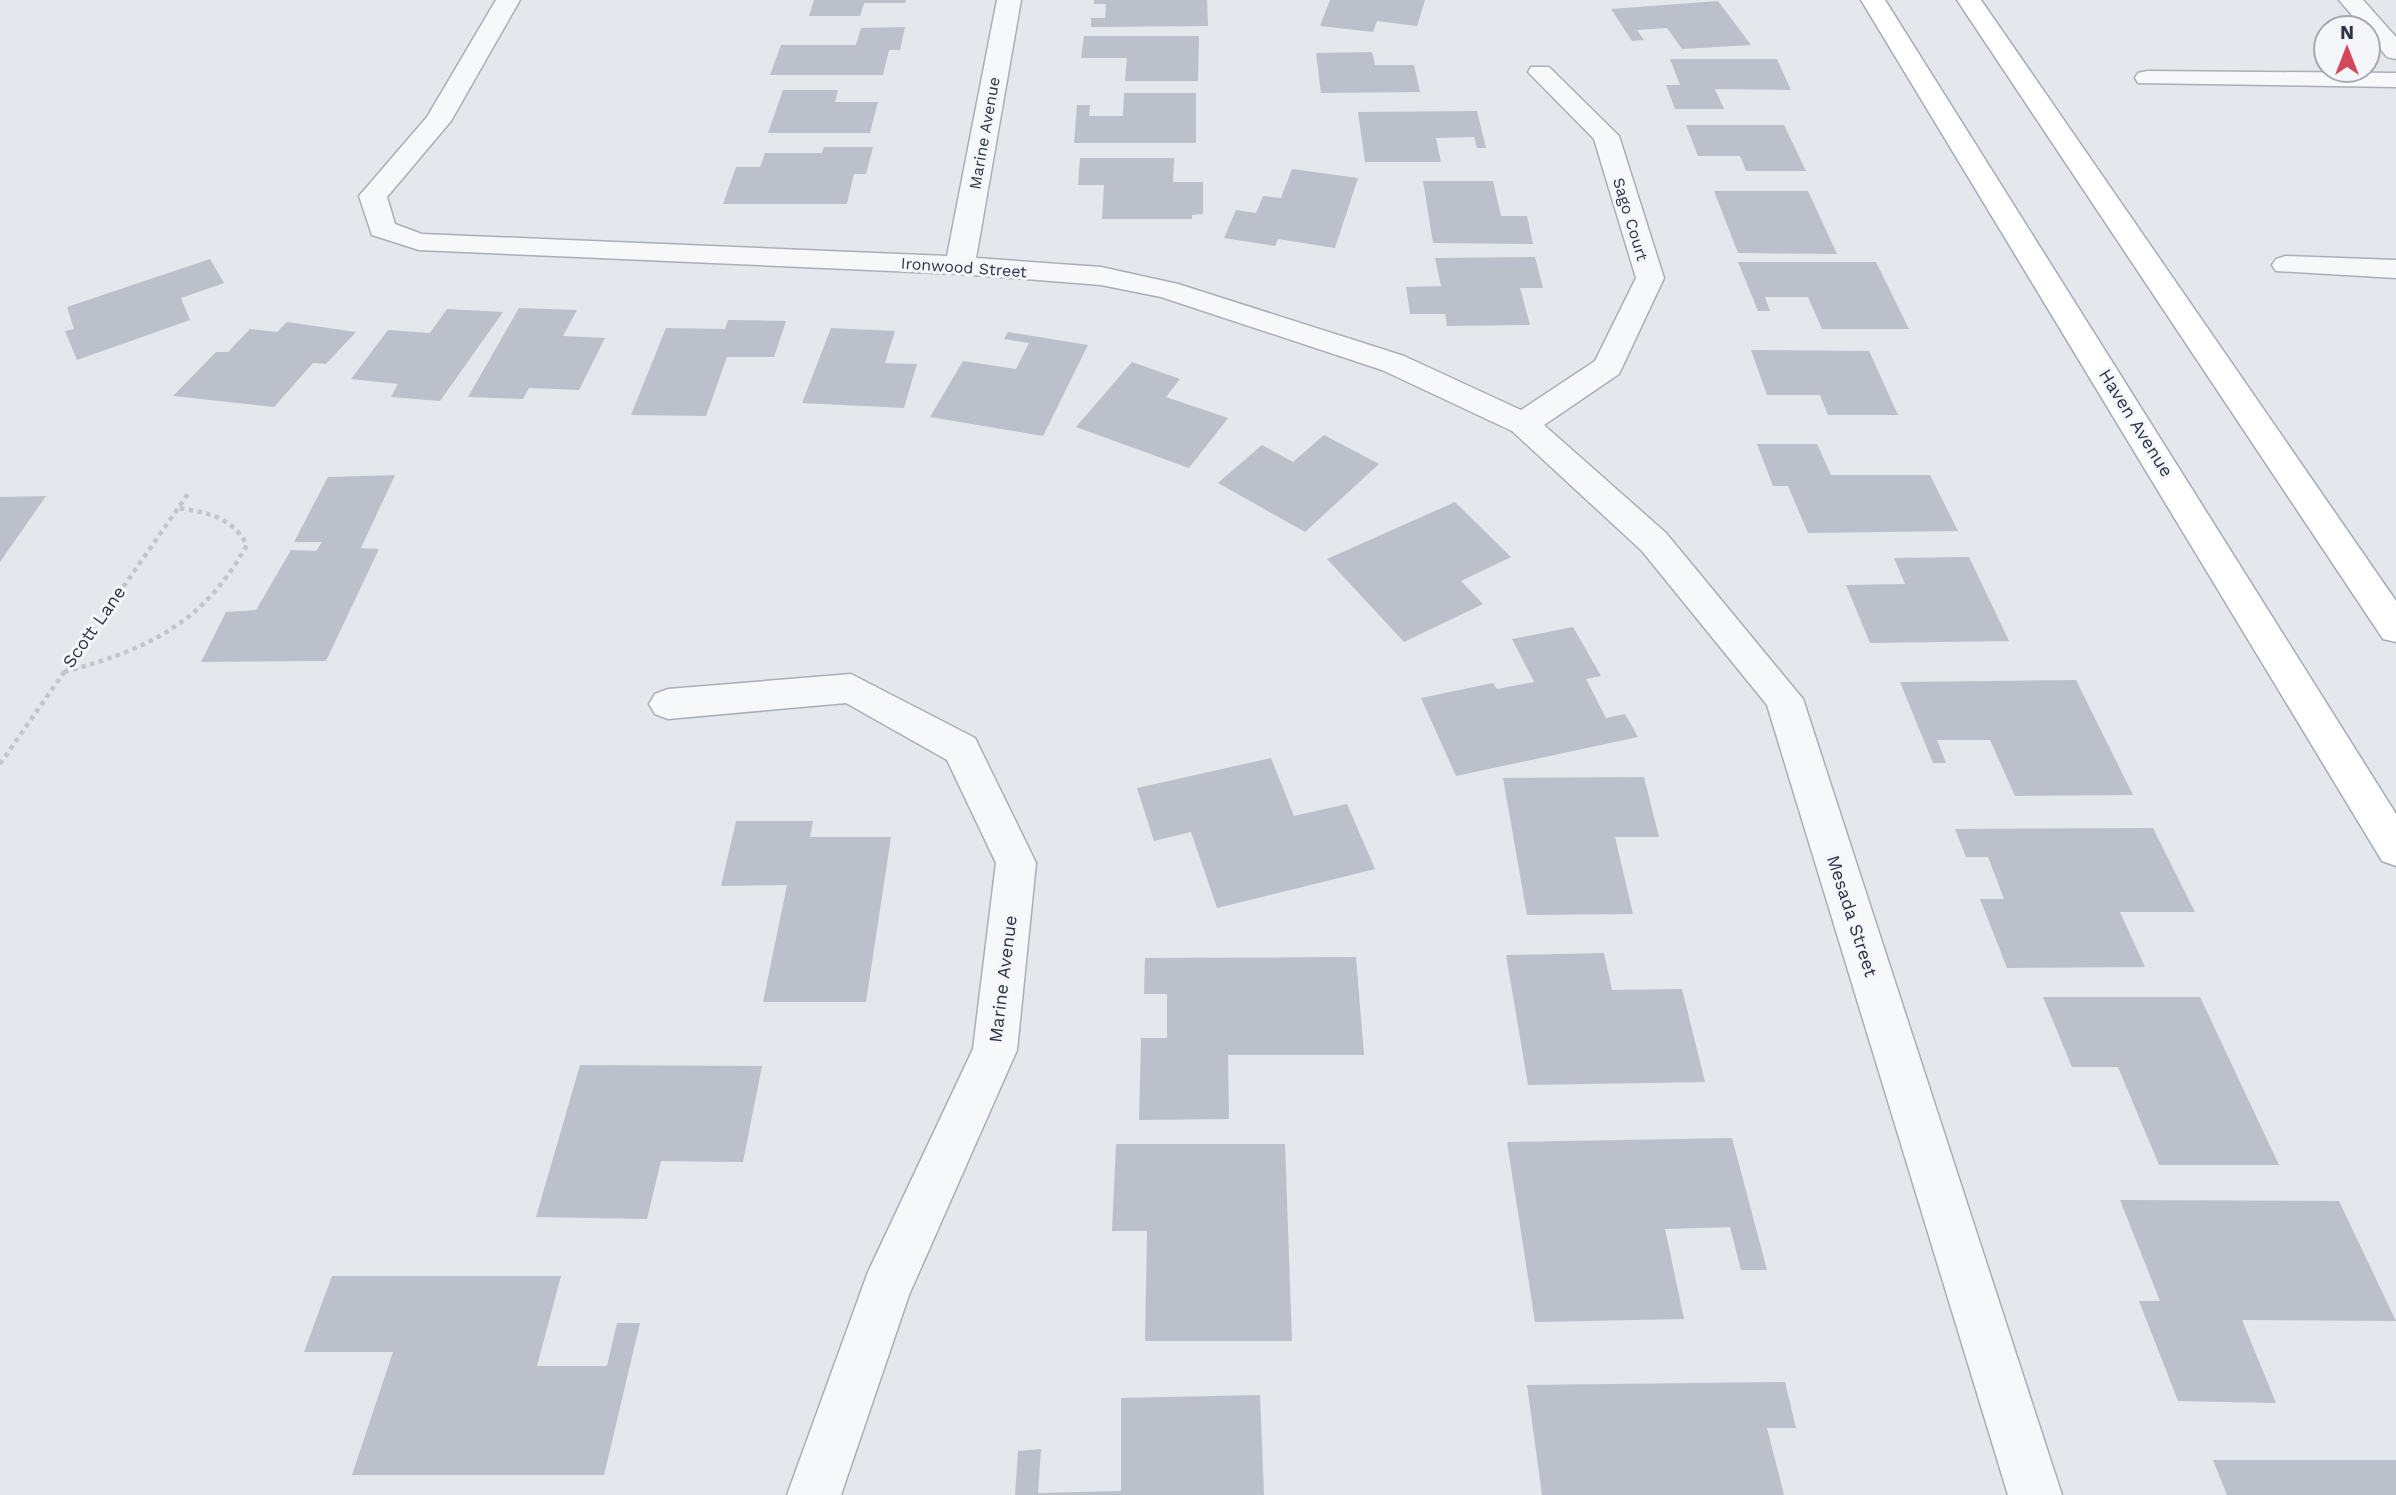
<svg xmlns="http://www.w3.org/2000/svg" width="2396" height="1495" font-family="'Work Sans',sans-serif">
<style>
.building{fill:#bbc0ca}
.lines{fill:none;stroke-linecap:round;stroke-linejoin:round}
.minor-casing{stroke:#a9aeb7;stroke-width:3}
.major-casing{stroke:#a3abb8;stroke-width:3}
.path{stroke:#c2c5cb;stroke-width:4.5;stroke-dasharray:4.5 4.5;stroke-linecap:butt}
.minor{fill:#f7f8fa;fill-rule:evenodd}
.major{fill:#fff;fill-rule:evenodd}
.labels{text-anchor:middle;stroke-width:6;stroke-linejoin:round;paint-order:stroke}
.far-street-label{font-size:16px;fill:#2b3445;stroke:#f4f6f9}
.street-label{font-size:18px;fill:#2b3445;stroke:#f4f6f9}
</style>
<rect width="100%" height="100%" fill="#e4e7ec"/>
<g class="building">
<polygon points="814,0 906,0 905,3 864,3 860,16 809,16"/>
<polygon points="1094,0 1207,0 1208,26 1091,27 1091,18 1105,18 1106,4 1094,4"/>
<polygon points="1330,0 1425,0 1417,26 1377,21 1373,32 1320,26"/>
<polygon points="1718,1 1751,45 1682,49 1667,28 1637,30 1644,40 1632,41 1611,9"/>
<polygon points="905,27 900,50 889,50 883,75 770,75 781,45 856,45 861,28"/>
<polygon points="1084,36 1199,36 1198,81 1125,81 1127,58 1081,58"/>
<polygon points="1372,52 1375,65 1414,65 1420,92 1321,93 1316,53"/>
<polygon points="1670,59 1777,59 1791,90 1715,89 1724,109 1675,109 1666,85 1680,85"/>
<polygon points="783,90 838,90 835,102 878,102 870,133 768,133"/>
<polygon points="1124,93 1196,93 1196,143 1074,143 1077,105 1090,105 1089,116 1123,116"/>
<polygon points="1477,111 1486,148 1477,148 1474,137 1436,138 1441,162 1365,162 1358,112"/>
<polygon points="1686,125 1784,125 1806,171 1746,171 1740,156 1698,156"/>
<polygon points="824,147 873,147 866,174 854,174 847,204 723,204 736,167 760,167 765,153 822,153"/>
<polygon points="1080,158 1174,158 1173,182 1203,182 1203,214 1192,215 1192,219 1102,219 1104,185 1078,185"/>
<polygon points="1292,169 1358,178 1335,248 1278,239 1275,246 1224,238 1236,210 1256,213 1263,196 1281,198"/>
<polygon points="1423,181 1493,181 1501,216 1527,216 1533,244 1433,243"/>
<polygon points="1714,191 1808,191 1837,254 1738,253"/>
<polygon points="1535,257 1543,288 1520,288 1530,325 1447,326 1445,314 1410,314 1406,287 1441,286 1435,258"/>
<polygon points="210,259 224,283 181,298 190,320 77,360 65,331 74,329 67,307"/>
<polygon points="1738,262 1876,262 1909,329 1822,329 1808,297 1765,297 1770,311 1758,311"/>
<polygon points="519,308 577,310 563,336 605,338 579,390 529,388 523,399 468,397"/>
<polygon points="447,309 503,312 440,401 391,397 398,384 351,379 388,330 430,333"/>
<polygon points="728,320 786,321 774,357 727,357 706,416 631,415 666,328 725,329"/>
<polygon points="287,322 356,332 326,364 313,363 274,407 173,396 216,352 228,352 250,329 277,332"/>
<polygon points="831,328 895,331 885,363 917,364 904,408 802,403"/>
<polygon points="1008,332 1088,345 1043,436 930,417 963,361 1016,369 1029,343 1004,339"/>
<polygon points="1751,350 1869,351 1898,415 1828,415 1820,395 1767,395"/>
<polygon points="1132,362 1180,379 1166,397 1228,418 1189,468 1076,427"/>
<polygon points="1324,435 1379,464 1305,532 1218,483 1262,445 1293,462"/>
<polygon points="1757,444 1817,444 1831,475 1930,475 1958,531 1808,533 1788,486 1773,486"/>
<polygon points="395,475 361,548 379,549 326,661 201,662 226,612 256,610 291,550 316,551 322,542 294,542 328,477"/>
<polygon points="46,496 0,562 0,497"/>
<polygon points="1455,502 1511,557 1461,581 1483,604 1404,642 1327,559"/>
<polygon points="1969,557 2009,641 1870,643 1846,585 1905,584 1894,558"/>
<polygon points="1573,627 1601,676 1586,679 1606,718 1625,714 1638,737 1456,776 1421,698 1493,683 1497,689 1534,682 1512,639"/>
<polygon points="2076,680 2133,795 2015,796 1990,740 1937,740 1946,763 1933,763 1900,682"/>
<polygon points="1271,758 1294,816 1347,804 1375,869 1217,908 1191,832 1154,841 1137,788"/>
<polygon points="1644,777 1659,837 1615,837 1633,914 1527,915 1503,778"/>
<polygon points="736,821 813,821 810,837 891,837 866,1002 763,1002 787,885 721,886"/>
<polygon points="2153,828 2195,912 2120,912 2145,967 2007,968 1980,899 2004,899 1988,857 1966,857 1955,829"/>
<polygon points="1604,953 1612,990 1682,989 1705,1082 1528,1085 1506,955"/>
<polygon points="1356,957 1364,1055 1228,1055 1229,1119 1139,1120 1141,1038 1167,1038 1167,994 1144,994 1145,958"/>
<polygon points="2043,997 2200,997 2279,1165 2159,1165 2118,1067 2072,1067"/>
<polygon points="580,1065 762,1066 743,1162 661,1161 647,1219 536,1217"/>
<polygon points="1732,1138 1767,1270 1741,1270 1730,1227 1665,1229 1684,1319 1535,1322 1507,1142"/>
<polygon points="1116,1144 1285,1144 1292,1341 1145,1341 1147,1231 1112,1231"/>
<polygon points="2120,1200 2339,1201 2396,1321 2242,1320 2276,1403 2178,1401 2139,1301 2160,1301"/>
<polygon points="332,1276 561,1276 537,1366 607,1366 617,1323 640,1323 604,1475 352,1475 393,1352 304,1352"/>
<polygon points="1785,1382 1796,1428 1767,1428 1784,1495 1542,1495 1527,1385"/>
<polygon points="1260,1395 1264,1495 1015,1495 1018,1451 1041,1449 1038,1493 1121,1491 1121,1398"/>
<polygon points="2213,1460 2396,1460 2396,1495 2227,1495"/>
</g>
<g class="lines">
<g class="minor-casing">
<g id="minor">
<polygon points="496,0 520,0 451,121 387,197 395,224 422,234 947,256 997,0 1021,0 976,258 1101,267 1178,284 1404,356 1521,410 1595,361 1636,278 1594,139 1528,72 1531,67 1549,67 1619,136 1664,278 1619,374 1544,425 1666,533 1803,699 2062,1495 2008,1495 1767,705 1642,551 1512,431 1382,370 1161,297 1101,285 960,274 419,250 372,235 359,196 427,117"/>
<polygon points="2339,0 2363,0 2396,37 2396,59 2387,57 2368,34 2368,28 2363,28"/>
<polygon points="2147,71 2396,73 2396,87 2138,83 2135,78 2138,73"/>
<polygon points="2286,256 2396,260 2396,278 2276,271 2272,265 2276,259"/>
<polygon points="851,674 975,738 1036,863 1017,1050 909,1295 841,1495 787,1495 868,1272 973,1049 996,863 947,760 846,703 668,719 655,714 649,704 655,694 668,689"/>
</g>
</g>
<g class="major-casing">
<g id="major">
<polygon points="1861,0 1885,0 2396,814 2396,866 2382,861"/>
<polygon points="1957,0 1981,0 2396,601 2396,642 2383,639"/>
</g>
</g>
<g class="path">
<path d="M 64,672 C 148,649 203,624 247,545 C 231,516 208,513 178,508"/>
<polyline points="0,764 190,491"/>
</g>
<use href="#minor" class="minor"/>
<use href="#major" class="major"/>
</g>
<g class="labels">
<g class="far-street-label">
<text transform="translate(984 133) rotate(-80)" y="6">Marine Avenue</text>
<text transform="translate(1631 219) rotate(73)" y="6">Sago Court</text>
<text transform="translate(964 267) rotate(4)" y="6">Ironwood Street</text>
</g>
<g class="street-label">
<text transform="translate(2136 423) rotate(58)" y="6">Haven Avenue</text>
<text transform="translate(94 627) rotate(-55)" y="6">Scott Lane</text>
<text transform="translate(1852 916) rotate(72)" y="6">Mesada Street</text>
<text transform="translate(1003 979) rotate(-83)" y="6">Marine Avenue</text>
</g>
</g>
<g transform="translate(2347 49)"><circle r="33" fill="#f4f6f9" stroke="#a4a8b1" stroke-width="2"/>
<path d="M0-5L12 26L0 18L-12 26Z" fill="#d1495b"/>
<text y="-10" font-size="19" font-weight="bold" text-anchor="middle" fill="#2b3445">N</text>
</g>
</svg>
